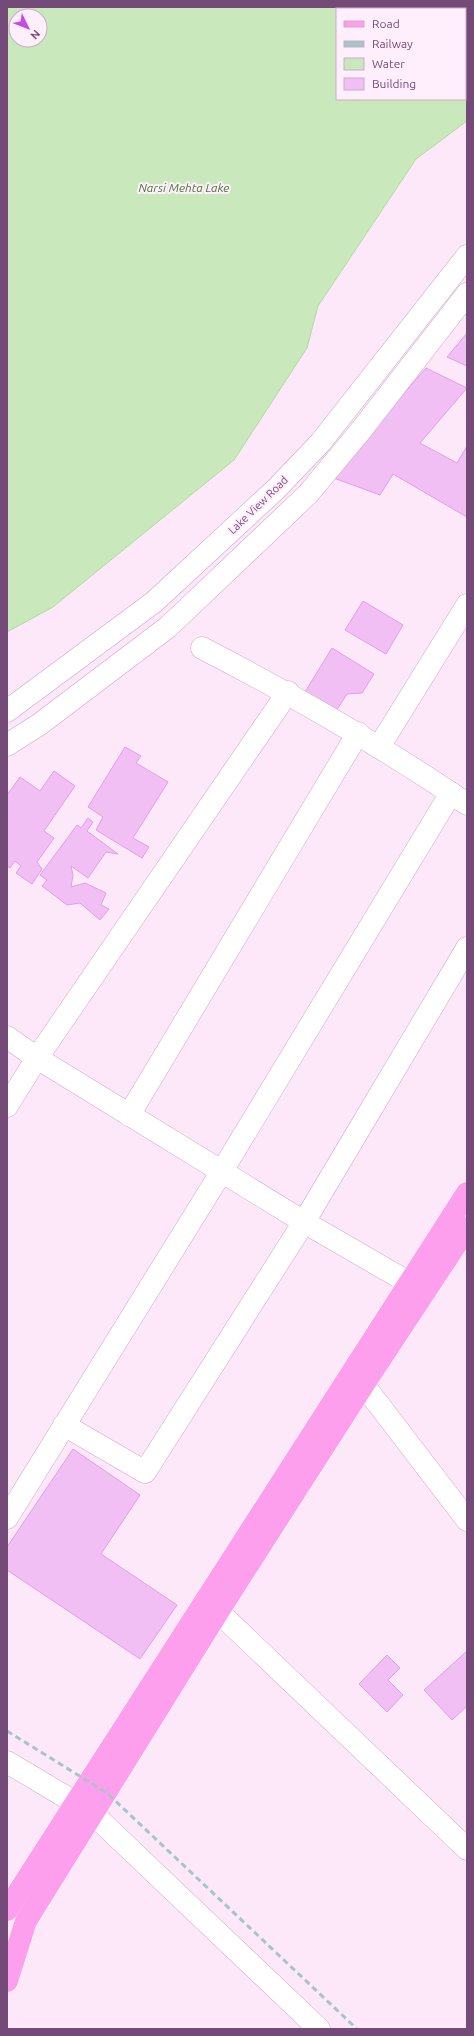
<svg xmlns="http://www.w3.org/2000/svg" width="474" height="2036" font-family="Ubuntu,sans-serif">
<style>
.water{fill:#c9e8bb;stroke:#b2daa1;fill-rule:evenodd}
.building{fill:#f1bff4;stroke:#e29ee7}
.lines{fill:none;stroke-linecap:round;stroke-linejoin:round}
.street-casing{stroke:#cdaacd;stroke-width:23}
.secondary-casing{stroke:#cba3cc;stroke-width:23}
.primary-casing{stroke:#fff;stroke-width:23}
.street{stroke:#fff;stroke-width:22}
.secondary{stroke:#fff;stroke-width:22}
.primary{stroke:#fd9fec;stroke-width:22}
.rail{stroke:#a5c5c8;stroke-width:3;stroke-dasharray:6 4;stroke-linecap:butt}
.labels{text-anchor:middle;stroke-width:4;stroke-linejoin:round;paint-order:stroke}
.street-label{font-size:11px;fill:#744a79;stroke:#ffeffd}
.water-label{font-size:12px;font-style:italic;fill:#4b773a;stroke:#ffeffd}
</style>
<rect width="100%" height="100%" fill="#fde8fa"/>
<path class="water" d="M 7,7 L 467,7 L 467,121 L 416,159 L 318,306 L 307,348 L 234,460 L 53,607 L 7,632 ZM 337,9 L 465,9 L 465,99 L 337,99 ZM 16,16 L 40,16 L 40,40 L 16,40 Z"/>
<g class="building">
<polygon points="467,333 467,366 447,357"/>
<polygon points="426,368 467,388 420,443 457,463 467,446 467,517 393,474 380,495 331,477"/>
<polygon points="363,601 403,625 386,654 345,630"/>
<polygon points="332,648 374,674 362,693 347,694 336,711 305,692"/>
<polygon points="125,747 141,756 136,763 168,782 133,838 149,847 142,858 96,830 103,817 88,807"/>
<polygon points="54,771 75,786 44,831 54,838 37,862 42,869 32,884 16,873 21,866 15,861 10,868 7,866 7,795 20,777 40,791"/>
<polygon points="88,818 93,822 87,831 118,854 106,852 88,878 71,866 73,875 71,887 85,883 106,893 101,905 109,909 100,920 80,903 67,905 42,886 47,880 40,875 77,825 81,828"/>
<polygon points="73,1449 140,1495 101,1554 177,1605 140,1659 7,1570 7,1547"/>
<polygon points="467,1651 467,1706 452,1720 424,1690"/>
<polygon points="387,1655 400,1668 388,1680 403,1695 387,1712 359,1684"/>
</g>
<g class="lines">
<g class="street-casing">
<g id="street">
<path d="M 202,648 C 293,695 382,746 467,804"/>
<polyline points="379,747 467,605"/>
<polyline points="7,1037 37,1058 304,1222 425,1292"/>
<polyline points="7,1106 37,1058 288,692"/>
<polyline points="129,1115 358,733"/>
<polyline points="353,1371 467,1520"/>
<polyline points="64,1425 145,1472 304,1222 467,948"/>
<polyline points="7,1518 222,1171 451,793"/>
<polyline points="206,1600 467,1849"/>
<polyline points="7,1762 76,1803"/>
<polyline points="93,1814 319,2029"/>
</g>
</g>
<g class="secondary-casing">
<g id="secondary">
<polyline points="7,711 154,602 276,489 320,443 467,256"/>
<polyline points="7,745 40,724 168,627 308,494 362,429 467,294"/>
</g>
</g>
<g class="primary-casing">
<g id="primary">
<polyline points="7,1910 467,1193"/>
<polyline points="7,1981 26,1921 218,1612 364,1384 467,1228"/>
</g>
</g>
<use href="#street" class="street"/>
<use href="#secondary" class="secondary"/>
<use href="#primary" class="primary"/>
<polyline class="rail" points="7,1731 107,1793 357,2029"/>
</g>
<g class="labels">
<g class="street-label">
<text transform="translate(258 505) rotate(-44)" y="4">Lake View Road</text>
</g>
<g class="water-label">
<text x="184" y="192">Narsi Mehta Lake</text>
</g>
</g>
<rect width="474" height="2036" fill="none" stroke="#744a79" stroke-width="16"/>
<rect x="336" y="8" width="130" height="92" fill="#ffeffd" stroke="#c7adc8"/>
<rect x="344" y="21" width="20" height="6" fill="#fd9fec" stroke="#c7adc8"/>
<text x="372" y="28" font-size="12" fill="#744a79">Road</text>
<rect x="344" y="41" width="20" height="6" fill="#a5c5c8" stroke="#c7adc8"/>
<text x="372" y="48" font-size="12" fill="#744a79">Railway</text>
<rect x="344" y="58" width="20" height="12" fill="#c9e8bb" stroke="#c7adc8"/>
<text x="372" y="68" font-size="12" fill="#744a79">Water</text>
<rect x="344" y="78" width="20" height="12" fill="#f1bff4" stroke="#c7adc8"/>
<text x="372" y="88" font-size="12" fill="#744a79">Building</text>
<g transform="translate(28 28) rotate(133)"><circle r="19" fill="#ffeffd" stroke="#c7adc8"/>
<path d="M0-3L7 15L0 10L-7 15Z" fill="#c64aea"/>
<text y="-6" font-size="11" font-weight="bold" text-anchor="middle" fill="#744a79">N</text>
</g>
</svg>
